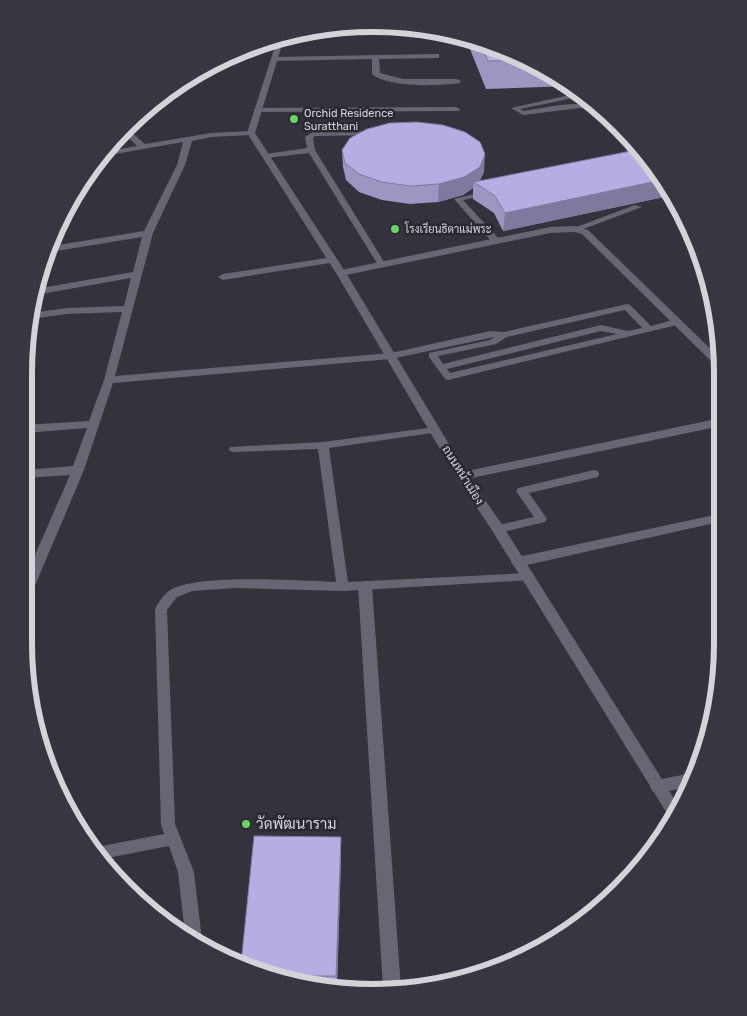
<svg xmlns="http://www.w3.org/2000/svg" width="747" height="1016" font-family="Rubik,Sarabun,sans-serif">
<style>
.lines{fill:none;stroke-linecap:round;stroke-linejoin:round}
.service{fill:#686672;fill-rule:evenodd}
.minor{fill:#686672;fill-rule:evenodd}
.tertiary{fill:#686672;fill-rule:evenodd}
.wall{fill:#9d95c2}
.shaded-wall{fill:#80799e}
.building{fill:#b7ade2;stroke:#80799e}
.poi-dot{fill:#67d466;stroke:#2a2833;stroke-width:2}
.labels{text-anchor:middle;stroke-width:5;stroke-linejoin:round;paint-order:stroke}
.far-poi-label{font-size:11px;fill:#d4d3da;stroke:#2a2833;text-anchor:start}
.street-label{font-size:12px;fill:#d4d3da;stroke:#2a2833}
.near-poi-label{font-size:15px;fill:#d4d3da;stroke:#2a2833;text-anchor:start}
.rim{fill:none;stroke:#d4d3da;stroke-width:6}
</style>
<rect width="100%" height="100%" fill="#34323d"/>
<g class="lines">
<g class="service">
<path d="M 579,93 L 583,96 L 520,109 L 524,111 C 545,108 586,97 604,111 L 580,108 L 523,115 L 511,108 Z"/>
<polygon points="378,131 379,133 375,135 315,136 313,138 315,150 386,265 382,268 378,265 309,153 266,158 262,156 266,154 307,148 305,137 313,132"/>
<polygon points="486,191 489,191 489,195 463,200 499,239 500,241 496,244 493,243 454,199"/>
<polygon points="635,205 642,207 578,231 571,229"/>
<path d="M 627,304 L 630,305 L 651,326 L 677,319 L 682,322 L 677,325 L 448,380 L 445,379 L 429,357 L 429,353 L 490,340 L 494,337 L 391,359 L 386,356 L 391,353 L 490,331 L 504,332 ZM 625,310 L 642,328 L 628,331 L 601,325 L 443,364 L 438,356 L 496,344 L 507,337 ZM 601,331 L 617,334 L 450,373 L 447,369 Z"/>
<path d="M 435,427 L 439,428 L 440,430 L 439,432 L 329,448 L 348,582 L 528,573 L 532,574 L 534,577 L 532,580 L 343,591 L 236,588 L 192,591 L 177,597 L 167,610 L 175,824 L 194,872 L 202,940 L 200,944 L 185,934 L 178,872 L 169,846 L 102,859 L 92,848 L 164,834 L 161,824 L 155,609 C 158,603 164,594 169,591 C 194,573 302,581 336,582 L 318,449 L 234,452 L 230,451 L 229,449 L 230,447 L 323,442 Z"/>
<polygon points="594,470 598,471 599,474 598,477 529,493 547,519 545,522 498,533 492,529 494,526 534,517 516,491 518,488"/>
</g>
<g class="minor">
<path d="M 436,54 L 439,54 L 439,58 L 379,59 L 380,73 L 403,79 L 457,79 L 461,81 L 460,83 C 439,86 389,88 372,74 L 372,59 L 274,61 L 270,59 L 274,57 Z"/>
<polygon points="456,107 460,109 459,111 257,112 253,110 257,108"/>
<polygon points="129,130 145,144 211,133 251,131 255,133 251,135 211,137 192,141 185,165 153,233 115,376 391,353 396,356 391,359 113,383 84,470 31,595 29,599 24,600 24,580 70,475 24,478 24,470 73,466 87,428 24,433 24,425 89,421 104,380 122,312 67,314 30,319 31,313 67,308 124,306 131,278 35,295 35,289 133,272 142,237 50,252 52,246 144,231 177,165 183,142 104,156 109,151 137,146 125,134"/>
<polygon points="575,226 588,230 720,358 720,367 716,366 582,234 575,232 550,233 341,276 336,273 341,270 550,227"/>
<polygon points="333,257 338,260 336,262 223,280 218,277 223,274"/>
<polygon points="721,418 721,426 462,480 456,476 462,472"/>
<polygon points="719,514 721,514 722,522 719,522 518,567 513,565 511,562 513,559 518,557"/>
<polygon points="365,581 370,583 372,586 401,989 383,988 358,586 360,583"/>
<polygon points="692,773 694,774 689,787 658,793 652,791 650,786 652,781"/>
</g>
<polygon class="tertiary" points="285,35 255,133 346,273 467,474 503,526 680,808 673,823 493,532 456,476 336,273 247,133 278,37"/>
</g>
<g class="wall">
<polygon points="471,39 486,42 548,70 570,86 486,89 470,49"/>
<polygon points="342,150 484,172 480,180 669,196 503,231 494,213 473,199 473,188 463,195 438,202 410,204 382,200 359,192 346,180 343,167"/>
<polygon points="341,856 337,987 306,986 241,964"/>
</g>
<g class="shaded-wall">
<polygon points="485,154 484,172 478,184 474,182 473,188 463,195 438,202 439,184"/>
<polygon points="662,180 669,193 669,196 503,231 505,213"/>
<polygon points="341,837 341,856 337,987 336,976"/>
</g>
<g class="building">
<polygon points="479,41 486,42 525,60 488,61"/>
<polygon points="417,122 443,125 465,132 480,142 485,154 480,167 464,177 439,184 410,186 382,182 359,174 345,163 342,150 350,138 367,129 390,123"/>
<polygon points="636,150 652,163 662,180 505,213 495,196 474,182"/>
<polygon points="254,836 341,837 336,976 277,976 241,964"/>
</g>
<g class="poi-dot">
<circle cx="294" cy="119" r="5"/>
<circle cx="395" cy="229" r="5"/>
<circle cx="246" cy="824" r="5"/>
</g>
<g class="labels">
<g class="far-poi-label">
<text x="304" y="117">Orchid Residence<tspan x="304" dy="13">Suratthani</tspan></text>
<text x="405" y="233">โรงเรียนธิดาแม่พระ</text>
</g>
<g class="street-label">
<text transform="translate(463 475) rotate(58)" y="4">ถนนหน้าเมือง</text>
</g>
<g class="near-poi-label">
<text x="256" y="829">วัดพัฒนาราม</text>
</g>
</g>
<path d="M0 0H747V1016H0ZM373 32H373A341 341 0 0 1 714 373V643A341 341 0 0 1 373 984H373A341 341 0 0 1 32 643V373A341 341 0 0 1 373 32Z" fill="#383640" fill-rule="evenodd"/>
<path class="rim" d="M373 32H373A341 341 0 0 1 714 373V643A341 341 0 0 1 373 984H373A341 341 0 0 1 32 643V373A341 341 0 0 1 373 32Z"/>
</svg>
